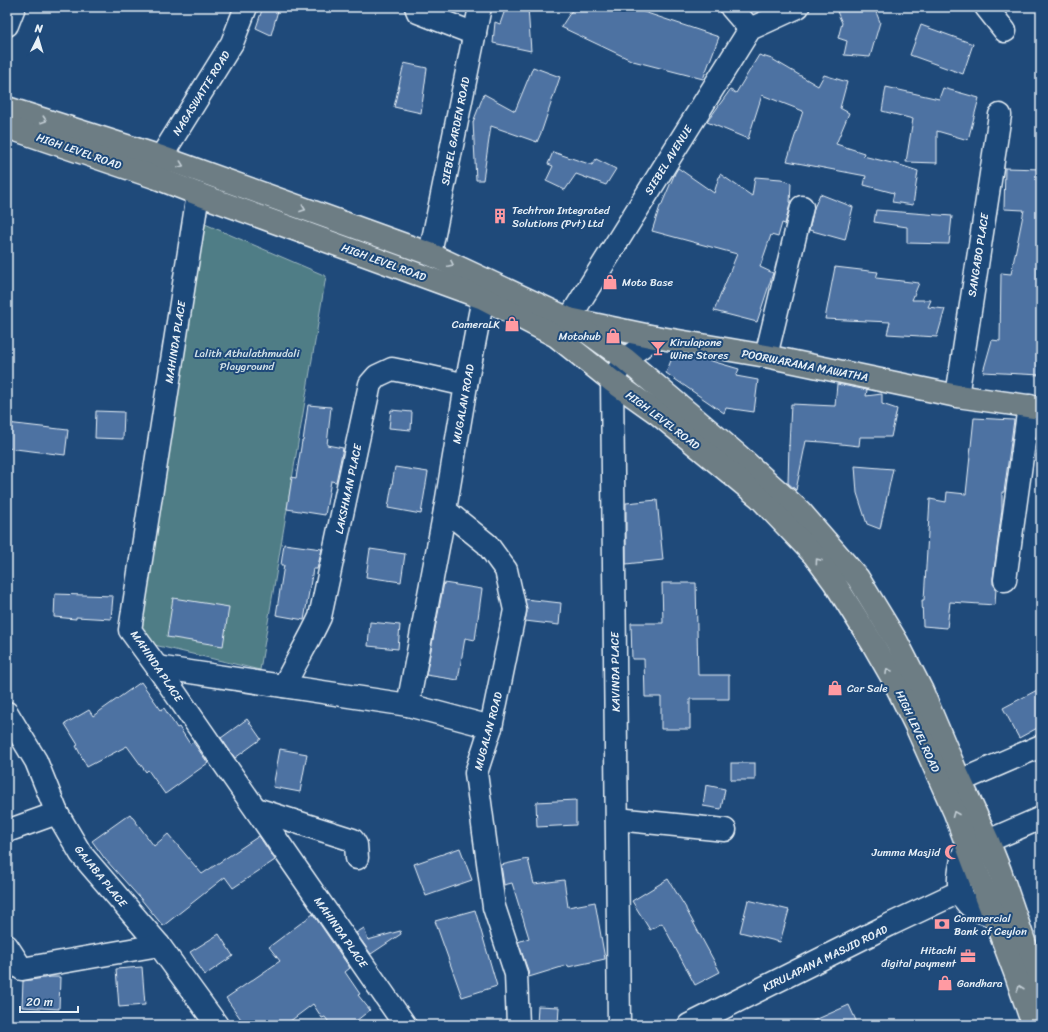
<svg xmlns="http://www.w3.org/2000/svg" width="1048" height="1032" font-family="Sriracha,sans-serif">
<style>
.green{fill:#507d86;stroke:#9cb7bf}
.building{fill:#4e72a2;stroke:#e8f1f8}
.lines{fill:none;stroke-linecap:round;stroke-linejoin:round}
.minor-casing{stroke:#e8f1f8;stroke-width:25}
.major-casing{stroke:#e8f1f8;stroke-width:25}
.highway-casing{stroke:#e8f1f8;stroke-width:25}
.minor{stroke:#1f4a7a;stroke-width:22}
.major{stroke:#6d7d84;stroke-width:22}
.highway{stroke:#6d7d84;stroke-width:22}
.oneway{stroke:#c3ced5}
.labels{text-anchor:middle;stroke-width:4;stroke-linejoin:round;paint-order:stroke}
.street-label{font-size:11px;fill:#e8f1f8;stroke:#1f4a7a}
.poi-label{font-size:11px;fill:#e8f1f8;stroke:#1f4a7a;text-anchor:start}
.park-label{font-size:11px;fill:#d1e0e7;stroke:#1f4a7a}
</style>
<rect width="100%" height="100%" fill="#1f4a7a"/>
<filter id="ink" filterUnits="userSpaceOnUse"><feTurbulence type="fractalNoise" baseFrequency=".025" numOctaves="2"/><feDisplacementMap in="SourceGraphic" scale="8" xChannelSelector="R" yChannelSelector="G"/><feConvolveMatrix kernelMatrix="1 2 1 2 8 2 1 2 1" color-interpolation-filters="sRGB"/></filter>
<g filter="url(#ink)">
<polygon class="green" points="205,224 326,276 260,670 150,644 139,621"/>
<g class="building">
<polygon points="263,7 279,7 271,35 256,28"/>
<polygon points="506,7 528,7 531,51 493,43 495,22 500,24"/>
<polygon points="574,7 645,7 641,11 719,37 703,79 633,61 561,27"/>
<polygon points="835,7 874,7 880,22 870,57 844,55 847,41 838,38 842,23"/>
<polygon points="921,25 973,44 963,74 910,55"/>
<polygon points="759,55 772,59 818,86 824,75 847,82 840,108 849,113 836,144 864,153 863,156 900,165 918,171 913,205 892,202 894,193 864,185 866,176 787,161 803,111 762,95 748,139 707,122 730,90 736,93"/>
<polygon points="404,63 427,68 421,113 394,107"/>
<polygon points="533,67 560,77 541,133 537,142 491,126 483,180 476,180 473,122 484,94 515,111"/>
<polygon points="886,87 939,99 943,88 979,98 968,140 937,131 937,163 906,162 913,119 882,111"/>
<polygon points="553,152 592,165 596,159 616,169 606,185 576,174 565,190 546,181 553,166 548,164"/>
<polygon points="678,168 714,193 720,174 752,196 755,177 781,179 791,183 790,204 785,224 782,223 778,237 771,235 760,267 773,273 757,322 714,311 737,254 652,231 660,206 661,206 675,173"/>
<polygon points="1005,168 1041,169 1041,264 1038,264 1038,344 1041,344 1041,375 983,372 992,340 1000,341 1001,273 1011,274 1024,210 1004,209"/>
<polygon points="820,194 853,207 845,240 809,230 814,208"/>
<polygon points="876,210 952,216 949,244 907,243 907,227 874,222"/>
<polygon points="835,267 878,272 876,278 919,283 912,300 931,300 928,307 945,309 937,337 887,334 890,322 825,319"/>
<polygon points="674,353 698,357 739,369 736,376 758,380 754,412 726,408 724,413 666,373"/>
<polygon points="837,384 867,390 866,396 882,394 882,404 897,409 891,437 860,437 859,446 823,442 806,441 796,490 788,483 789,445 789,446 791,404 835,406"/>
<polygon points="308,405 331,407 327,445 343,448 336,482 331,481 325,515 287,509 292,477 296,478 302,441 303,441"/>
<polygon points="391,410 412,412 411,430 389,428"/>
<polygon points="96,411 124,412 123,439 95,438"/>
<polygon points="974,418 1014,420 1004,492 1002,492 1002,509 993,578 993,584 996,588 995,605 950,602 947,628 923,626 922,600 924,600 930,499 946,502 947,492 966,494"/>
<polygon points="7,423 68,430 65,455 7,448"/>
<polygon points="855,466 893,469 880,529 867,524 857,493"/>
<polygon points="395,467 428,472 421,514 388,508"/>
<polygon points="657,500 663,560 626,564 626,503"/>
<polygon points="284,544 322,549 317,569 313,569 304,620 276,615 284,565 281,565"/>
<polygon points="370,549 405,554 401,582 366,577"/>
<polygon points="444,583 482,589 475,640 465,638 458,680 426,675"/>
<polygon points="662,583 696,583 698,675 729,675 729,699 690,699 690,729 661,729 661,697 645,697 644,659 632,659 631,623 663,623"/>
<polygon points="55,594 113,596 111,619 76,617 76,619 54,617"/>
<polygon points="173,598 229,607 223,646 167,637"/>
<polygon points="525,599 561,603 559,625 525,621 527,612"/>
<polygon points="370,622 400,625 398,649 368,646"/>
<polygon points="141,682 161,710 164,708 177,728 179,727 190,744 193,742 208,763 165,794 148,770 146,772 127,746 87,767 76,746 78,745 65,724 89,710 93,716"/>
<polygon points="1041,688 1041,726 1019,738 1003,708"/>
<polygon points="247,719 261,739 235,758 221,738"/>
<polygon points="280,749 307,754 300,792 273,787"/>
<rect x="731" y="763" width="24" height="17"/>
<polygon points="706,785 725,789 721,809 703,806"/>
<polygon points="576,800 576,825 537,827 536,802"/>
<polygon points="130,814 154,846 168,834 202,874 259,836 275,860 233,888 225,877 163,926 140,898 105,859 92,841"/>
<polygon points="460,848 472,880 426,896 414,864"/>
<polygon points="528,859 534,884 564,880 568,907 595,902 605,959 568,967 568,965 529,977 528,970 518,942 529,938 512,883 504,885 501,865"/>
<polygon points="668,879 686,908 686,909 720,972 695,985 662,923 650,930 632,901"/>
<polygon points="748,900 789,910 780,942 740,932"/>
<polygon points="475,910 497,986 462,997 435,921"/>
<polygon points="313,914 350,968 345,972 360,994 358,995 370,1010 351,1025 331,1025 325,1017 322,1018 313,1004 285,1025 245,1025 226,998 280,961 269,947"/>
<polygon points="364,928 368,940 400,931 401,934 371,954 356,933"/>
<polygon points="219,934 233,956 205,975 190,952"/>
<polygon points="142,967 145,1005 119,1007 116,969"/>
<polygon points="51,977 60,977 59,1009 22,1007 23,981"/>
<polygon points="849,1005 858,1025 804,1025"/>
<polygon points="538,1006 559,1007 558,1025 537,1025"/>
</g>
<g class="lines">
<g class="minor-casing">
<g id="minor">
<polyline points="416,7 418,12 475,34"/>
<polyline points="731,7 750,29"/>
<polyline points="986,7 1005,31"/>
<polyline points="7,25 14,7"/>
<polyline points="158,174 161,157 232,43 246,7"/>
<polyline points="198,194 130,630 157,667 405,1025"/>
<polyline points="430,254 480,7"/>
<polyline points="558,333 569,319 750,29 798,7"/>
<polyline points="766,356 802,207"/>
<polyline points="957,396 1000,115"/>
<polyline points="445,510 487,544 506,570 515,610 491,727 476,773 494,907 516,974 518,1025"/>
<polyline points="1005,580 1029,406"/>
<polyline points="157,667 408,705 491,727"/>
<path d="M 284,686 C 295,663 309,641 320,617 L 370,384 L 377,376 L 392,369 L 422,375 L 466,385"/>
<polyline points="408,705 445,510 466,385 483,298"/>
<polyline points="7,713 36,761 57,813 81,854 159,945 217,1025"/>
<polyline points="960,781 1041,746"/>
<polyline points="256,809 353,840 356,845 357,858"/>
<polyline points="617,819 725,830"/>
<polyline points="7,831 57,813"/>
<polyline points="988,841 1041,818"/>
<path d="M 966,844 C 961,865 951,889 970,906 C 974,910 987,913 993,916"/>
<polyline points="7,946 22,969 159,945"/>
<polyline points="619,1025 612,381 625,359 655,337"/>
<polyline points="689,1025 889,925 961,891"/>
</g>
</g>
<g class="major-casing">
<polyline id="major" points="569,319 655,337 766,356 957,396 1041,408"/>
</g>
<g class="highway-casing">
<g id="highway">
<polyline points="7,108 161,157 430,254 569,319 625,359 739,456 800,511 858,578 897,642 922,691 955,769 988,841 1000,871 1041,991"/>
<polyline points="7,127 157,178 198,194 483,298 556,336 612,381 657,413 759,497 814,555 834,582 873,644 893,679 916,726 955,813 1016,975 1033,1025"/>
</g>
</g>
<use href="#minor" class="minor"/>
<use href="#major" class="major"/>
<use href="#highway" class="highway"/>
</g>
<defs><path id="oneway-chevron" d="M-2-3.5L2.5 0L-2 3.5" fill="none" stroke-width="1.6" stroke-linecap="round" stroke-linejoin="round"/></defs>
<g class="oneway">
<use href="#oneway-chevron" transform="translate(44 120) rotate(18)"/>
<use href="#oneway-chevron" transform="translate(181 165) rotate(20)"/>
<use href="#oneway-chevron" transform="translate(303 209) rotate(20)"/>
<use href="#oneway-chevron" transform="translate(451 264) rotate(25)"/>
<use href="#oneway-chevron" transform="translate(818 561) rotate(-126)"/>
<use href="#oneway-chevron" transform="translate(888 671) rotate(-120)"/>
<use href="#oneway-chevron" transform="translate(955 814) rotate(-112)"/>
<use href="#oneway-chevron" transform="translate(1020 988) rotate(-109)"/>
</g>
</g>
<defs>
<g id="building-bare" transform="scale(1.2)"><path d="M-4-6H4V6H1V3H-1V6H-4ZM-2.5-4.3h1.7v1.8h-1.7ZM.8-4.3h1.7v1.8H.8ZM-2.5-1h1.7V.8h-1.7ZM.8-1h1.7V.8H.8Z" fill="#ff9aa2" stroke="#1f4a7a" stroke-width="2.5" paint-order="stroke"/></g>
<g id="shop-bare" transform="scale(1.2)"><path d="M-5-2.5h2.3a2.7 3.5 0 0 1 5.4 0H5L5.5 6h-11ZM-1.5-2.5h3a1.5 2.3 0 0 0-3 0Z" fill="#ff9aa2" stroke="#1f4a7a" stroke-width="2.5" paint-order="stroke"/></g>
<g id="bar-bare" transform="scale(1.2)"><path d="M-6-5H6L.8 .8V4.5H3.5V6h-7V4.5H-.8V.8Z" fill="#ff9aa2" stroke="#1f4a7a" stroke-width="2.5" paint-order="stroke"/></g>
<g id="mosque-bare" transform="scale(1.2)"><path d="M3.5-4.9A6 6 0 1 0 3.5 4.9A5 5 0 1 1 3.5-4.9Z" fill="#ff9aa2" stroke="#1f4a7a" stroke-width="2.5" paint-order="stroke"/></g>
<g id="bank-bare" transform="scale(1.2)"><path d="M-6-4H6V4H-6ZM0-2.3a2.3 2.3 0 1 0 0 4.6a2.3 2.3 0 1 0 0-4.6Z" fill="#ff9aa2" stroke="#1f4a7a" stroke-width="2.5" paint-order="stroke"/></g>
<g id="office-bare" transform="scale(1.2)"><path d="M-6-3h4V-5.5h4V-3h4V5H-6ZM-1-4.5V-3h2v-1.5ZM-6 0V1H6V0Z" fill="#ff9aa2" stroke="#1f4a7a" stroke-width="2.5" paint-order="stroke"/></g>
</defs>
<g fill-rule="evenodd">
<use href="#building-bare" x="500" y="216"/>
<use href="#shop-bare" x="610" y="282"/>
<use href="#shop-bare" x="512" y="324"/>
<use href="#shop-bare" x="613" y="336"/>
<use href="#bar-bare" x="658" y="348"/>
<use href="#shop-bare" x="835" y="688"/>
<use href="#mosque-bare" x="952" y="852"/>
<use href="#bank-bare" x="942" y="924"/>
<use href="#office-bare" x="968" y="956"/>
<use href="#shop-bare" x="945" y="983"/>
</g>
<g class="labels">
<g class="street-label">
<text transform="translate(201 93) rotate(-58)" y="4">NAGASWATTE ROAD</text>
<text transform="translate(455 131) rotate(-79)" y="4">SIEBEL GARDEN ROAD</text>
<text transform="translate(79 151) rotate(19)" y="4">HIGH LEVEL ROAD</text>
<text transform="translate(668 160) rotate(-58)" y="4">SIEBEL AVENUE</text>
<text transform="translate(978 255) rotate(-81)" y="4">SANGABO PLACE</text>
<text transform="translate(384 262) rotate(20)" y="4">HIGH LEVEL ROAD</text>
<text transform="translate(175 342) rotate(-81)" y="4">MAHINDA PLACE</text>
<text transform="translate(805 365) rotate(11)" y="4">POORWARAMA MAWATHA</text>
<text transform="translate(463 404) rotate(-80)" y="4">MUGALAN ROAD</text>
<text transform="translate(663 420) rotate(37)" y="4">HIGH LEVEL ROAD</text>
<text transform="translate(348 489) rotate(-78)" y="4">LAKSHMAN PLACE</text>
<text transform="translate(157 666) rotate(56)" y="4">MAHINDA PLACE</text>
<text transform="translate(615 672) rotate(-91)" y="4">KAVINDA PLACE</text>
<text transform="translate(488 731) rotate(-75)" y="4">MUGALAN ROAD</text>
<text transform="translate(918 731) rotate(65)" y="4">HIGH LEVEL ROAD</text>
<text transform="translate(101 876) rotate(51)" y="4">GAJABA PLACE</text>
<text transform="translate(341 932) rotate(55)" y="4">MAHINDA PLACE</text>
<text transform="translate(825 958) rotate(-26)" y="4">KIRULAPANA MASJID ROAD</text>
</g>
<g class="poi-label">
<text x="512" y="214">Techtron Integrated<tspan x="512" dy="13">Solutions (Pvt) Ltd</tspan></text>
<text x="622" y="286">Moto Base</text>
<text x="500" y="328" text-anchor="end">CameraLK</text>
<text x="601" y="340" text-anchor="end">Motohub</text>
<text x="670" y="346">Kirulapone<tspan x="670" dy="13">Wine Stores</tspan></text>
<text x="847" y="692">Car Sale</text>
<text x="940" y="856" text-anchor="end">Jumma Masjid</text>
<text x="954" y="922">Commercial<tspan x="954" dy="13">Bank of Ceylon</tspan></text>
<text x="956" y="954" text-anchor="end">Hitachi<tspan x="956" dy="13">digital payment</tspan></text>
<text x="957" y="987">Gandhara</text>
</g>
<g class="park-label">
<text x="247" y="357">Lalith Athulathmudali<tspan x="247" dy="13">Playground</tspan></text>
</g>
</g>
<rect width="1048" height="1032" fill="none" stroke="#1f4a7a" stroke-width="24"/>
<rect x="12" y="12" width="1024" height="1008" fill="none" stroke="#e8f1f8" stroke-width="1.5" filter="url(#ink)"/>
<g transform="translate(38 38) rotate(5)" stroke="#1f4a7a" stroke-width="3" paint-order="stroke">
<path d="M0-3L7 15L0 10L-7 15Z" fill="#e8f1f8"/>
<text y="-6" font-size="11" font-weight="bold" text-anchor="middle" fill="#e8f1f8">N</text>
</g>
<path d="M20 1006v6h58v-6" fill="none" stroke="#e8f1f8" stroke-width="2"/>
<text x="26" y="1006" font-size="12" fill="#e8f1f8" stroke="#1f4a7a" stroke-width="3" paint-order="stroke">20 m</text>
</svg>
